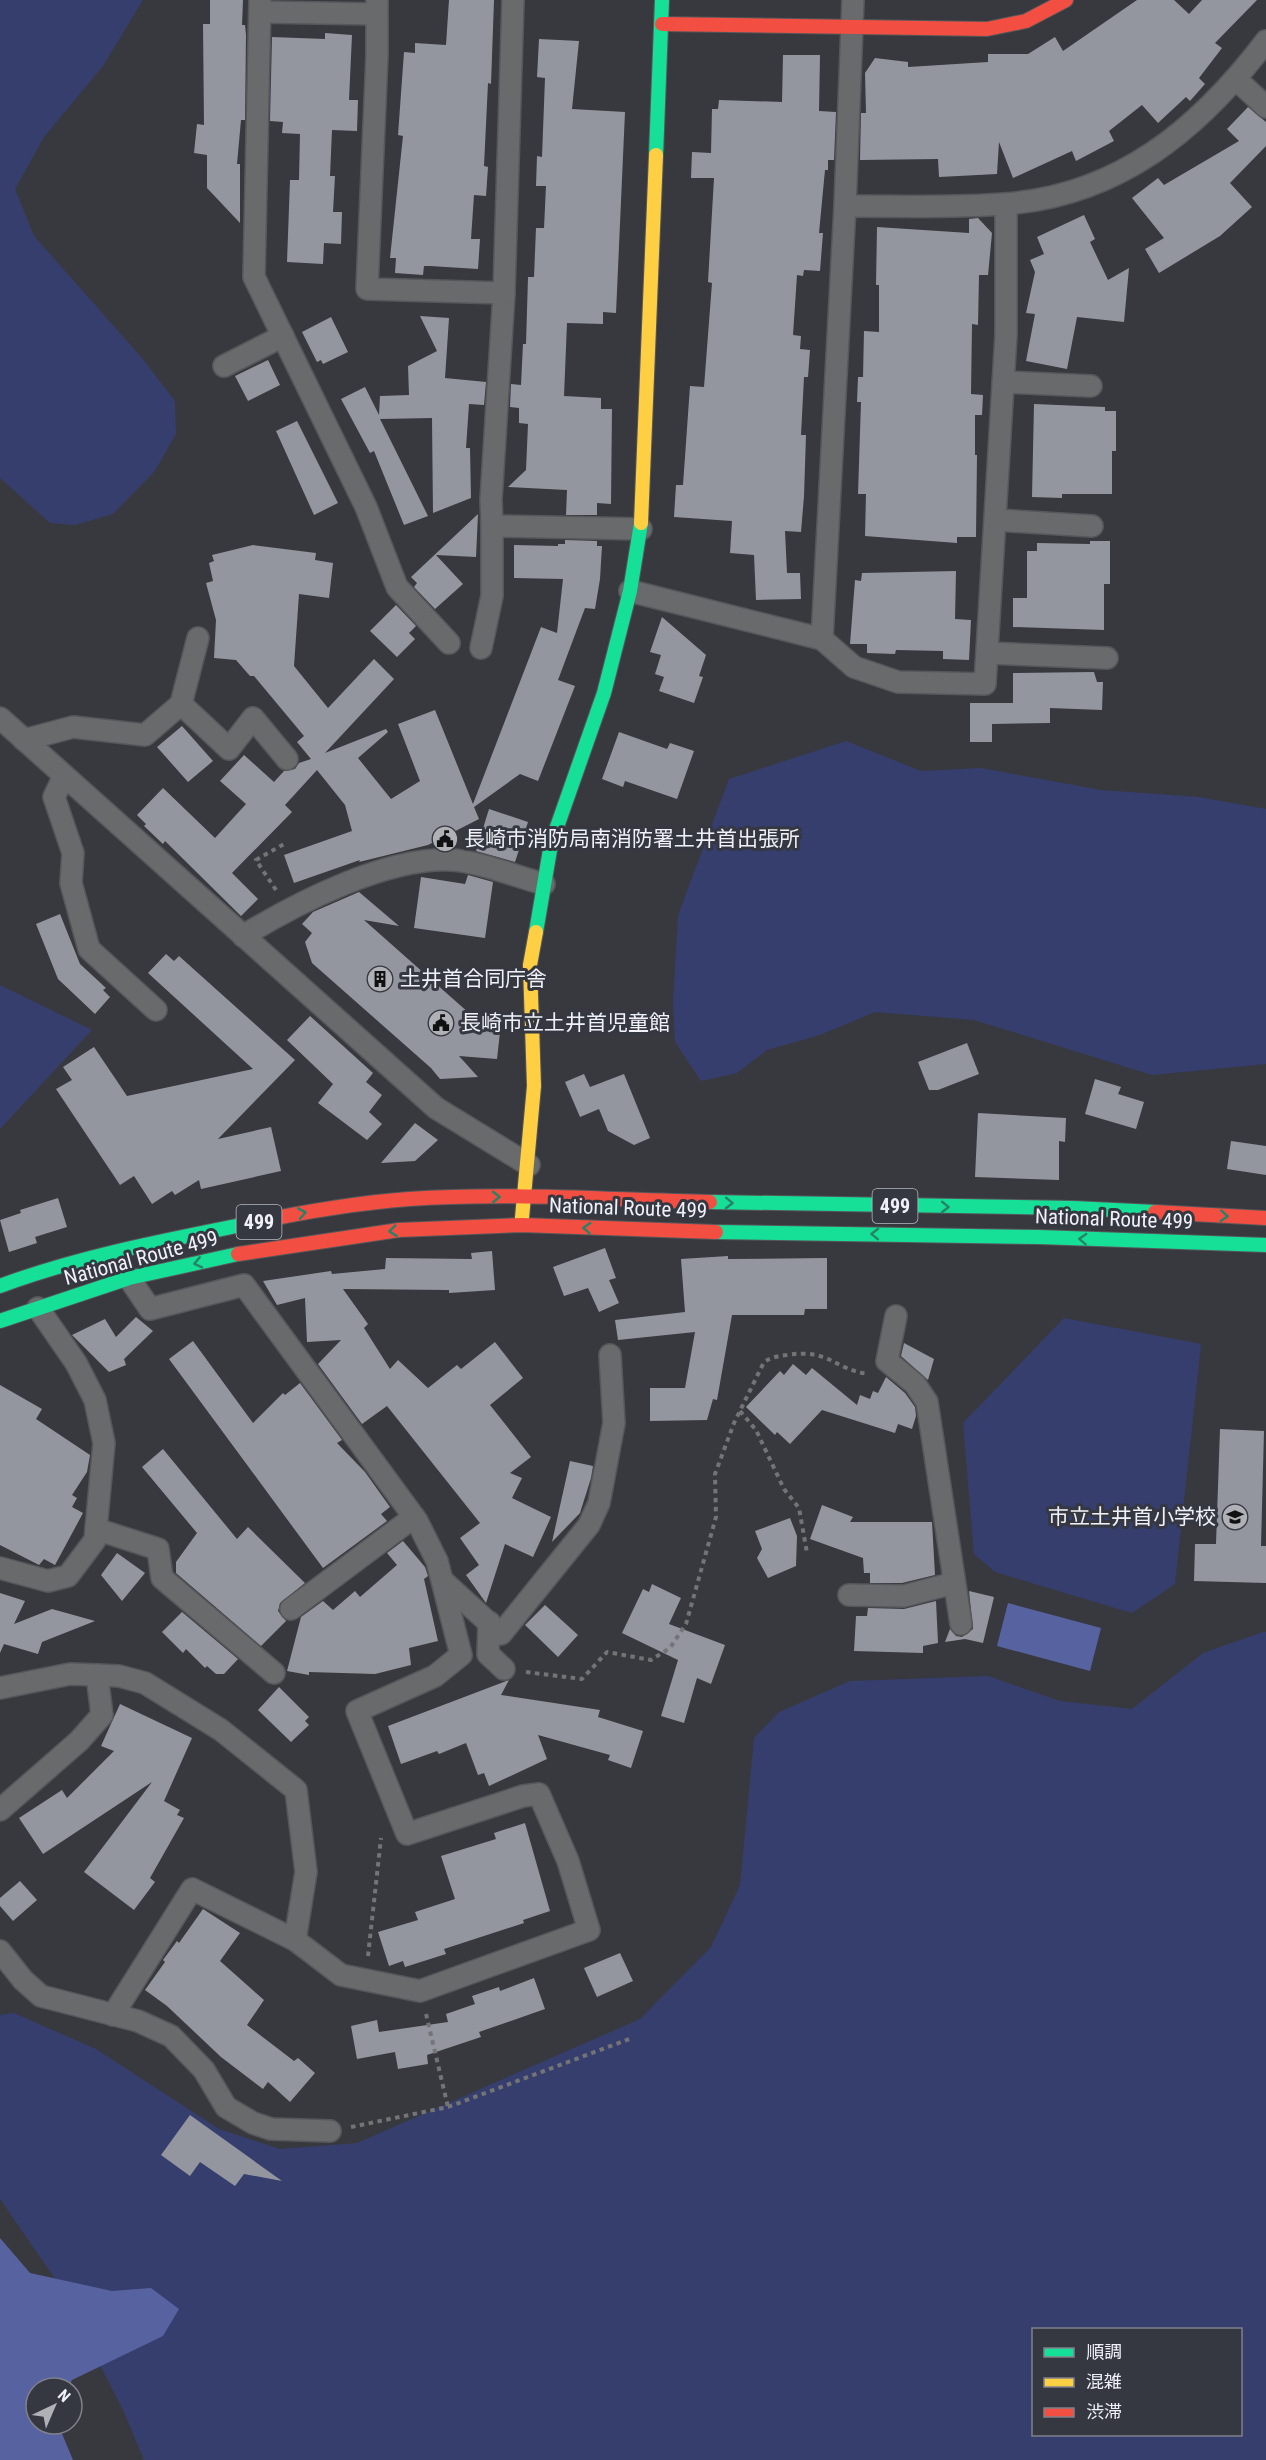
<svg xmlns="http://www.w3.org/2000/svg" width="1266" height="2460" font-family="'Roboto Condensed','Noto Sans JP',sans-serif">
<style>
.green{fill:#363e6e;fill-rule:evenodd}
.water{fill:#5763a0}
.building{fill:#94969f}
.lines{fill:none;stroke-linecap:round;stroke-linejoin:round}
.street-casing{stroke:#56575b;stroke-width:24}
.fast-casing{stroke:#56575b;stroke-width:16}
.slow-casing{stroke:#56575b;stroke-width:16}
.jam-casing{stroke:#56575b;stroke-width:16}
.path{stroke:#747476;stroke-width:4;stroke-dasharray:4.5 4.5;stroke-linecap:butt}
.street{stroke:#696a6c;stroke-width:21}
.fast{stroke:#16e098;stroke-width:14}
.slow{stroke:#ffcf43;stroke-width:14}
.jam{stroke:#f24e42;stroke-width:14}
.oneway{stroke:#278368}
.labels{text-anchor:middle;stroke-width:6;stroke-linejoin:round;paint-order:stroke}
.shield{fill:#353741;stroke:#b8b9c1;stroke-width:1.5}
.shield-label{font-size:20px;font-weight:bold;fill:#f0f1f8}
.poi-label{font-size:21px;fill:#f0f1f8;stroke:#353741;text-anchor:start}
.street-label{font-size:21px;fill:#f0f1f8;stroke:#353741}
</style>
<rect width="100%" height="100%" fill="#38393e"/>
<g class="green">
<polygon points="0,0 143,0 103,66 44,137 15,189 34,236 142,358 175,401 176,434 154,472 113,514 75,525 50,523 0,478"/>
<polygon points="846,741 921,771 981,768 1101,790 1199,797 1266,809 1266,1064 1152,1075 974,1020 875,1012 820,1035 767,1050 737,1073 701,1081 675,1042 673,1001 678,915 729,779"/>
<polygon points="0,985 92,1030 0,1129"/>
<polygon points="1064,1318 1201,1344 1175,1584 1132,1613 995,1572 974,1554 963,1423"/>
<path d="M 1263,1632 L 1266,1632 L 1266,2460 L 144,2460 L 123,2410 L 58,2283 L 0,2199 L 0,2015 L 14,2013 L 96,2049 L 219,2129 L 280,2149 L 357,2143 L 640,2019 L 711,1947 L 740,1885 L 754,1738 L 779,1712 L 850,1681 L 988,1676 L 1060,1701 L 1132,1709 L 1203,1653 ZM 1034,2330 L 1240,2330 L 1240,2434 L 1034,2434 Z"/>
</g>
<g class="water">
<polygon points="1008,1603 1101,1628 1090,1671 997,1646"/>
<polygon points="0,2238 30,2273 112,2291 151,2288 179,2309 163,2336 72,2380 68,2388 36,2388 36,2424 58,2424 73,2460 0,2460"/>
</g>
<g class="building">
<polygon points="210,0 243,0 242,25 245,25 246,35 245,120 241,120 237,164 240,164 240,223 207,188 207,155 194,153 197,124 204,125 203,24 210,24"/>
<polygon points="449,0 494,0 491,84 488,83 484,166 488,167 486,196 474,195 471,239 480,239 478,269 430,266 424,266 423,275 395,273 396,258 390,258 403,136 398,135 404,52 415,53 415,43 446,45"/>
<polygon points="1137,0 1174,0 1189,14 1202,0 1257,0 1215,43 1222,48 1199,78 1205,84 1190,101 1186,97 1158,123 1142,105 1109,131 1114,141 1076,161 1072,151 1013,178 999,142 997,174 939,177 938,159 860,160 861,113 866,113 865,73 875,58 908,62 908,67 988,62 988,54 1028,54 1055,37 1063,51"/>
<polygon points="325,33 352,35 349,100 358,100 357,131 332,130 330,176 335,176 333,212 342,212 341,244 324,243 323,264 287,262 290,180 299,180 300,134 282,133 283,122 270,121 272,37 325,39"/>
<polygon points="539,39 579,41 572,109 625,112 616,313 603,312 603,324 567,323 564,396 601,398 601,409 612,409 611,504 597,503 597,515 566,515 567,490 508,487 526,470 528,424 519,423 519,408 510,407 511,384 521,385 523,344 526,344 528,277 534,277 536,228 544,228 546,186 536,186 537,156 542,157 545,78 537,77"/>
<polygon points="783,55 820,55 819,111 836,112 834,160 828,160 828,170 825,170 819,233 823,233 820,271 804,270 803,276 797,275 793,335 801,336 800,349 810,350 808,377 804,377 801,435 806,435 804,496 801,532 785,531 787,573 800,573 801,599 756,600 754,555 730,553 732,521 674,517 676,485 683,485 690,386 704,387 712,283 708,282 714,178 691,178 692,152 711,153 712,109 718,109 719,100 782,102"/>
<polygon points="1248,107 1266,122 1266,146 1230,183 1252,207 1220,236 1159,273 1145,249 1164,238 1132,198 1158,178 1164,185 1239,141 1227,129"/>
<polygon points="1084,215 1095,239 1090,242 1108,280 1129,268 1124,322 1077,317 1067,369 1026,361 1035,314 1026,313 1035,272 1030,260 1044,254 1037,237"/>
<polygon points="978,218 992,233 988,275 979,275 978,325 972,324 971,394 983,395 982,415 975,415 975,455 977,455 976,537 957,537 957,543 865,536 866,494 858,494 861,402 857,402 858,377 863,377 864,331 879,332 879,285 876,285 877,227 969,233 969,219"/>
<polygon points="420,316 449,318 445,378 486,382 484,405 469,404 466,448 470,448 471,498 433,513 432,418 380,419 428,516 404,525 374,451 370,453 341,399 365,387 379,415 380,396 409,395 408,366 437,351"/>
<polygon points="331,317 348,352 323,364 321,360 317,362 302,332"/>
<polygon points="268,360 280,385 248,401 235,376"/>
<polygon points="1034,404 1105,407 1105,411 1116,411 1116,451 1112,451 1112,494 1062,494 1062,498 1032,497"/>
<polygon points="297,421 338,503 314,515 276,431"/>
<polygon points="478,514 476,557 436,555 463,584 435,609 414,587 417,583 411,577"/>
<polygon points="565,540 597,541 597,546 602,546 600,579 595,609 585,608 558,680 575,686 538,781 520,774 474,807 479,819 428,845 359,862 360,860 294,883 284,855 352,831 345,805 317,770 285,805 292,812 232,873 258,899 241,916 165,841 163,844 144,826 146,824 137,815 163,788 215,838 246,804 220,781 244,755 274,782 284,771 295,769 299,763 311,759 297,742 304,736 254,676 250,676 236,660 214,658 216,620 206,583 213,581 209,563 214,561 212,555 253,545 316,553 315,560 333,563 329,598 299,594 294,666 328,708 374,659 394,679 325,753 386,729 388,732 358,758 391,799 420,781 398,724 435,710 473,804 541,627 557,633 563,579 514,578 514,545 558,546 558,544 565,544"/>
<polygon points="1090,541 1110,541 1110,584 1104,584 1104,630 1013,627 1013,598 1027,598 1027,551 1037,551 1037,543 1090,544"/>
<polygon points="956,571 955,619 971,620 969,660 943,659 943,651 896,650 895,654 867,653 867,644 850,644 855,580 861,581 862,573"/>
<polygon points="396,605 416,626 409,633 415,639 397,657 370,631"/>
<polygon points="662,617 706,655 699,676 703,677 694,703 659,691 664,677 655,674 661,655 650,652"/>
<polygon points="1094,672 1097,682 1103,682 1102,710 1050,708 1050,723 992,724 992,742 970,742 970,703 1013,703 1013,673"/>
<polygon points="182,726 213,761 188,782 157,747"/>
<polygon points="619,732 667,749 670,743 694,751 677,799 625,781 623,787 602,779"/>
<polygon points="489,809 528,822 515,862 476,851"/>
<polygon points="468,875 493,882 485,938 414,928 421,877 465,884"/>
<polygon points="359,892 399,926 364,920 478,1021 501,1023 497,1059 459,1056 478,1077 440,1079 431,1068 312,963 305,942 312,933 302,924 313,912"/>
<polygon points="60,914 80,964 106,988 103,990 110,997 95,1014 58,979 36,924"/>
<polygon points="166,954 174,961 179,956 295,1060 218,1139 271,1127 281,1171 201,1189 199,1180 175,1195 172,1191 152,1204 134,1176 120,1185 56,1089 72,1080 63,1067 94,1047 127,1096 253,1069 148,973"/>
<polygon points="310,1016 373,1073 366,1082 382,1095 369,1112 382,1124 367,1140 318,1103 333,1084 287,1040"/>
<polygon points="967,1043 979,1074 938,1090 929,1090 918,1062"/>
<polygon points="584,1074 590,1087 624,1074 650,1138 634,1145 608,1131 599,1109 580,1117 565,1082"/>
<polygon points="1095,1079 1121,1087 1118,1094 1144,1102 1136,1129 1085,1114"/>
<polygon points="978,1113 1066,1118 1065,1142 1059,1141 1059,1180 975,1177"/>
<polygon points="415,1123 438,1140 415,1161 381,1163"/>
<polygon points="1231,1141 1266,1146 1266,1175 1227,1169"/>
<polygon points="58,1198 67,1227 35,1237 37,1243 9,1252 0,1220 21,1213 20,1210"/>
<polygon points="605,1248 616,1278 609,1280 619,1303 599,1312 588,1288 564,1296 553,1267"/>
<polygon points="492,1251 495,1290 449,1293 449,1290 343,1289 368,1324 364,1328 390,1369 398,1360 428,1388 457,1365 461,1369 495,1342 523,1378 490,1405 531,1457 510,1473 522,1478 512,1498 551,1517 533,1557 505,1544 486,1603 466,1575 479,1565 460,1538 480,1523 387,1406 362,1424 318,1364 341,1340 307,1342 305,1298 277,1305 263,1281 331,1271 332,1274 385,1269 386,1258 472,1259 471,1253"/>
<polygon points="728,1256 728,1259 827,1258 827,1309 805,1309 804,1315 732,1315 717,1400 713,1399 707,1420 650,1421 650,1388 685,1388 695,1332 618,1340 615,1320 685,1312 681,1259"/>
<polygon points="136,1317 153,1331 124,1359 126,1365 109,1372 72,1335 105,1319 116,1337"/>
<polygon points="193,1341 253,1423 283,1393 285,1395 300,1383 342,1440 337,1443 365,1472 390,1507 381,1514 387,1521 323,1568 169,1359"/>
<polygon points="904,1343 934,1359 928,1380 901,1356"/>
<polygon points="793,1364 806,1375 812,1368 857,1405 860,1395 870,1399 873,1391 878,1393 886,1377 905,1393 915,1407 916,1416 912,1429 898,1424 895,1433 822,1410 790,1444 777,1432 775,1435 746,1407 780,1371 784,1375"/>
<polygon points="0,1385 42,1409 36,1419 90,1455 87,1472 72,1495 77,1498 72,1507 83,1513 55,1565 44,1559 39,1565 0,1545"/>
<polygon points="1220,1429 1264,1431 1261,1546 1266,1546 1266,1583 1194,1581 1195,1544 1216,1544"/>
<polygon points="163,1449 237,1539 248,1527 305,1583 280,1603 278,1611 286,1621 261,1646 176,1573 176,1562 197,1533 142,1467"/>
<polygon points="570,1461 593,1466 591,1478 580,1513 552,1542"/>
<polygon points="822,1505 853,1517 850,1522 932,1522 935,1575 902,1583 870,1583 870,1573 864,1573 863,1558 810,1539"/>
<polygon points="790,1518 797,1536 796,1566 768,1578 757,1558 762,1549 755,1531"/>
<polygon points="403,1541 425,1567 428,1576 424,1579 438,1641 409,1648 411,1665 375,1674 309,1672 309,1675 287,1671 301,1617 323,1601 333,1610 355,1591 360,1597 397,1565 387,1553"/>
<polygon points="117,1553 145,1573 122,1601 101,1575"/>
<polygon points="652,1584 681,1598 669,1624 725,1645 711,1684 697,1678 684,1723 661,1716 678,1660 622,1633 643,1589 649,1592"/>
<polygon points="969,1591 994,1597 983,1643 965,1639 945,1642 950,1629 956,1636 962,1637 973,1629"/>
<polygon points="0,1593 25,1601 14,1624 52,1609 95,1621 42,1642 38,1654 4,1644 0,1653"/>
<polygon points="936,1601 938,1643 923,1646 923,1653 854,1651 856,1616 867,1616 868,1608 904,1609"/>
<polygon points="545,1605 578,1635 558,1657 525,1625"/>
<polygon points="182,1612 238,1659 224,1674 216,1674 207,1666 205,1668 186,1649 183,1653 162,1632"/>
<polygon points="509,1680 501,1695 600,1710 598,1717 643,1731 631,1768 608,1760 610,1755 538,1735 547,1759 489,1786 484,1773 478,1775 466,1743 439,1754 437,1751 401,1764 388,1726"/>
<polygon points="279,1687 309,1717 305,1721 309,1725 291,1742 258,1710"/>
<polygon points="120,1704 192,1738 164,1801 180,1810 177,1815 184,1818 150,1878 155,1882 134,1910 84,1872 152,1782 43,1854 19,1818 62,1790 67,1798 114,1751 101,1746"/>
<polygon points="525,1823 550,1911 523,1920 524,1923 444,1949 446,1954 405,1967 403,1961 389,1966 378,1932 418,1920 415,1912 455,1899 441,1856 496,1839 494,1833"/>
<polygon points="20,1881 37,1900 13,1921 0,1906 0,1898"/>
<polygon points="203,1909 240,1933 220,1961 264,2000 247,2025 294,2061 298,2058 315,2073 290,2102 268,2082 263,2089 221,2057 167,2006 145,1990 165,1962 163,1960 177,1941 179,1943"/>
<polygon points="620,1953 633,1981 597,1997 584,1968"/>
<polygon points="534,1978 545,2009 479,2032 481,2037 427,2055 428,2064 398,2069 395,2052 357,2059 351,2026 377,2020 379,2032 448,2022 446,2014 475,2004 472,1996 499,1987 500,1991"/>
<polygon points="190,2115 282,2181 244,2174 235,2186 200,2162 190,2176 161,2155"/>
</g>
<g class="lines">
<g class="street-casing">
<g id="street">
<polyline points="260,0 254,277 366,507 397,587 449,643"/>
<polyline points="377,0 377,55 367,289 504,293 491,500 492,526 641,529"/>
<polyline points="260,12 376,14"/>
<polyline points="1236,79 1266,107"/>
<path d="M 845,206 C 898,206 952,208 1004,204 C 1119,196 1199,129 1266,41"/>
<polyline points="504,293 513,0"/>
<polyline points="224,366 283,336"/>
<polyline points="1003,382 1091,386"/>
<polyline points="996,520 1092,526"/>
<polyline points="630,591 822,639 854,667 898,682 985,684 1006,335 1006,204"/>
<polyline points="822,639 845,206 853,0"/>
<polyline points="481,648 492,596 492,526"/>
<polyline points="987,653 1107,658"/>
<polyline points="181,704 229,749 253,718 287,759"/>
<polyline points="0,718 436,1108 529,1165"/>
<polyline points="24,740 73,727 145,735 181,704 198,638"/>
<polyline points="64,776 54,797 73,853 71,883 89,949 156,1010"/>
<path d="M 243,936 C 297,903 386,857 451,860 C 477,861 518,877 544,884"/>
<polyline points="896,1316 887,1361 915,1384 927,1402 961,1624"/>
<polyline points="96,1529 158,1549 162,1578 274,1673"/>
<polyline points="0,1568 48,1581 68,1576 95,1540 104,1443 95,1400 76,1363 38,1308"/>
<polyline points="443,1581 501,1634 589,1525 599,1503 614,1423 610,1355"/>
<polyline points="849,1595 904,1596 954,1583"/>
<polyline points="291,1609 414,1517"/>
<polyline points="489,1622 488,1654 504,1669"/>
<polyline points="97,1675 119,1676 145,1683 221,1730 296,1790 306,1872 295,1940 341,1975 420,1991 589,1930 568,1861 539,1794 523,1796 407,1834 357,1711 435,1676 461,1655 437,1561 417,1521 244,1285 150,1309 129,1278"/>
<polyline points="0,1688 70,1674 97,1675 102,1715 79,1741 0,1810"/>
<polyline points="0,1951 23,1980 41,1996 138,2021 171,2036 204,2070 226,2107 253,2123 271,2129 330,2131"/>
<polyline points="113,2015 192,1889 295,1940"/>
</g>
</g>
<g class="fast-casing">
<g id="fast">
<polyline points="656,155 662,0"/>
<polyline points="536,932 551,844 604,693 630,591 641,523"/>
<polyline points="710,1202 1073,1208 1155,1212"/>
<polyline points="716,1232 1039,1237 1266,1245"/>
<path d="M 0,1286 C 80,1256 167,1240 251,1223"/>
<polyline points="0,1321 129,1278 238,1254"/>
</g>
</g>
<g class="slow-casing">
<g id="slow">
<polyline points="641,523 656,155"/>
<polyline points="522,1218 534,1086 530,965 536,932"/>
</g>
</g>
<g class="jam-casing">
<g id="jam">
<polyline points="662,24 987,29 1026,21 1066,0"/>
<polyline points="1155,1212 1266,1218"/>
<path d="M 251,1223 C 303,1212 356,1203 409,1199 C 509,1192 610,1200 710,1202"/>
<polyline points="238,1254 399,1230 522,1225 716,1232"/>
</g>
</g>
<g class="path">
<polyline points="276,890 256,860 284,844"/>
<polyline points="740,1411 756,1430 784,1489 799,1508 807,1553"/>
<path d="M 526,1672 L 582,1679 L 607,1652 L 651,1660 L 670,1648 L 686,1624 L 716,1517 L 715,1474 L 734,1423 L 764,1362 C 772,1357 778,1356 787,1355 C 830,1348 834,1370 869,1374"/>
<polyline points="368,1956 381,1838"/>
<polyline points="426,2014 448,2107"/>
<polyline points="351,2127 448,2107 632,2038"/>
</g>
<use href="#street" class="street"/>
<use href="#fast" class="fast"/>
<use href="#slow" class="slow"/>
<use href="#jam" class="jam"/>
</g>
<defs><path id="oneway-chevron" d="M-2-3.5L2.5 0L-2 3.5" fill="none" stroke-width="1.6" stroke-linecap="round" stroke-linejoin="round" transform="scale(1.5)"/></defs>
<g class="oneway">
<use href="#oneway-chevron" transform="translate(496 1197) rotate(-1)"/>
<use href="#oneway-chevron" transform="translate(729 1203) rotate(1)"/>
<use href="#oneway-chevron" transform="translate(945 1207) rotate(1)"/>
<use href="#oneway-chevron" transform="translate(302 1213) rotate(-10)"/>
<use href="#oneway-chevron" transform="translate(1224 1216) rotate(3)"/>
<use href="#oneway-chevron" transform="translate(587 1228) rotate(-177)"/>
<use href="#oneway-chevron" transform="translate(393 1231) rotate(173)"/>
<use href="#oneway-chevron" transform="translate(875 1234) rotate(-179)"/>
<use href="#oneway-chevron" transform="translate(1083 1239) rotate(-177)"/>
<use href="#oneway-chevron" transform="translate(198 1263) rotate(167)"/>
</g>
<defs>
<g id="civic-disc" transform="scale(1.35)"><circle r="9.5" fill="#b0b1b7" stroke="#353741"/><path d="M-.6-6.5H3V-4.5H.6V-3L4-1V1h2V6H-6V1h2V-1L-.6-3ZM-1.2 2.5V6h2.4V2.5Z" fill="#111"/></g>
<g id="building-disc" transform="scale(1.35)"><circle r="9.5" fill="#b0b1b7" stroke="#353741"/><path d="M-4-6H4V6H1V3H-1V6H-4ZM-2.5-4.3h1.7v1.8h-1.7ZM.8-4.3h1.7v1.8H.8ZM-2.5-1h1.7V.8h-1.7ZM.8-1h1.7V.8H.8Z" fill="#111"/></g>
<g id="school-disc" transform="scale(1.35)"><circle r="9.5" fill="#b0b1b7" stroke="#353741"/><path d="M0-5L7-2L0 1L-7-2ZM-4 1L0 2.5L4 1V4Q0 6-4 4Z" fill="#111"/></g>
</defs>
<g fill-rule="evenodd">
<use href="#civic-disc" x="445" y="839"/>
<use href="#building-disc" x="380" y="979"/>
<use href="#civic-disc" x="441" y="1023"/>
<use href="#school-disc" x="1235" y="1517"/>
</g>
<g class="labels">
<g class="shield">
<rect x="872.5" y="1189" width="45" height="34" rx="4.5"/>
<rect x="236.5" y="1205" width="45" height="34" rx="4.5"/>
</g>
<g class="shield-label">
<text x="895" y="1213">499</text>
<text x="259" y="1229">499</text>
</g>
<g class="poi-label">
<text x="464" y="846">長崎市消防局南消防署土井首出張所</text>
<text x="400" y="986">土井首合同庁舎</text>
<text x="460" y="1030">長崎市立土井首児童館</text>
<text x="1216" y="1524" text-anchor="end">市立土井首小学校</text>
</g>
<g class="street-label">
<text transform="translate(628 1208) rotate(2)" y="7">National Route 499</text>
<text transform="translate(1114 1219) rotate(2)" y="7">National Route 499</text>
<text transform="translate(141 1258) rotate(-15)" y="7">National Route 499</text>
</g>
</g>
<rect x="1032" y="2328" width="210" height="108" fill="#353741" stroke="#80818a" stroke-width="1.5"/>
<rect x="1044" y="2348" width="30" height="9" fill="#16e098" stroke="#80818a" stroke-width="1.5"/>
<text x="1086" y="2358" font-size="18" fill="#f0f1f8">順調</text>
<rect x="1044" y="2378" width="30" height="9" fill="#ffcf43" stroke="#80818a" stroke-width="1.5"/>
<text x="1086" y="2388" font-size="18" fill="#f0f1f8">混雑</text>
<rect x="1044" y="2408" width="30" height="9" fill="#f24e42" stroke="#80818a" stroke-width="1.5"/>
<text x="1086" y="2418" font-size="18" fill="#f0f1f8">渋滞</text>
<g transform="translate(54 2406) rotate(44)"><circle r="28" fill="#353741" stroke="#80818a" stroke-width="1.5"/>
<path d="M0-4.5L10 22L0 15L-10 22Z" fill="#b0b1b7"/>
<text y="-9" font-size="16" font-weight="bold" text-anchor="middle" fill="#f0f1f8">N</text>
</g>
</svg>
